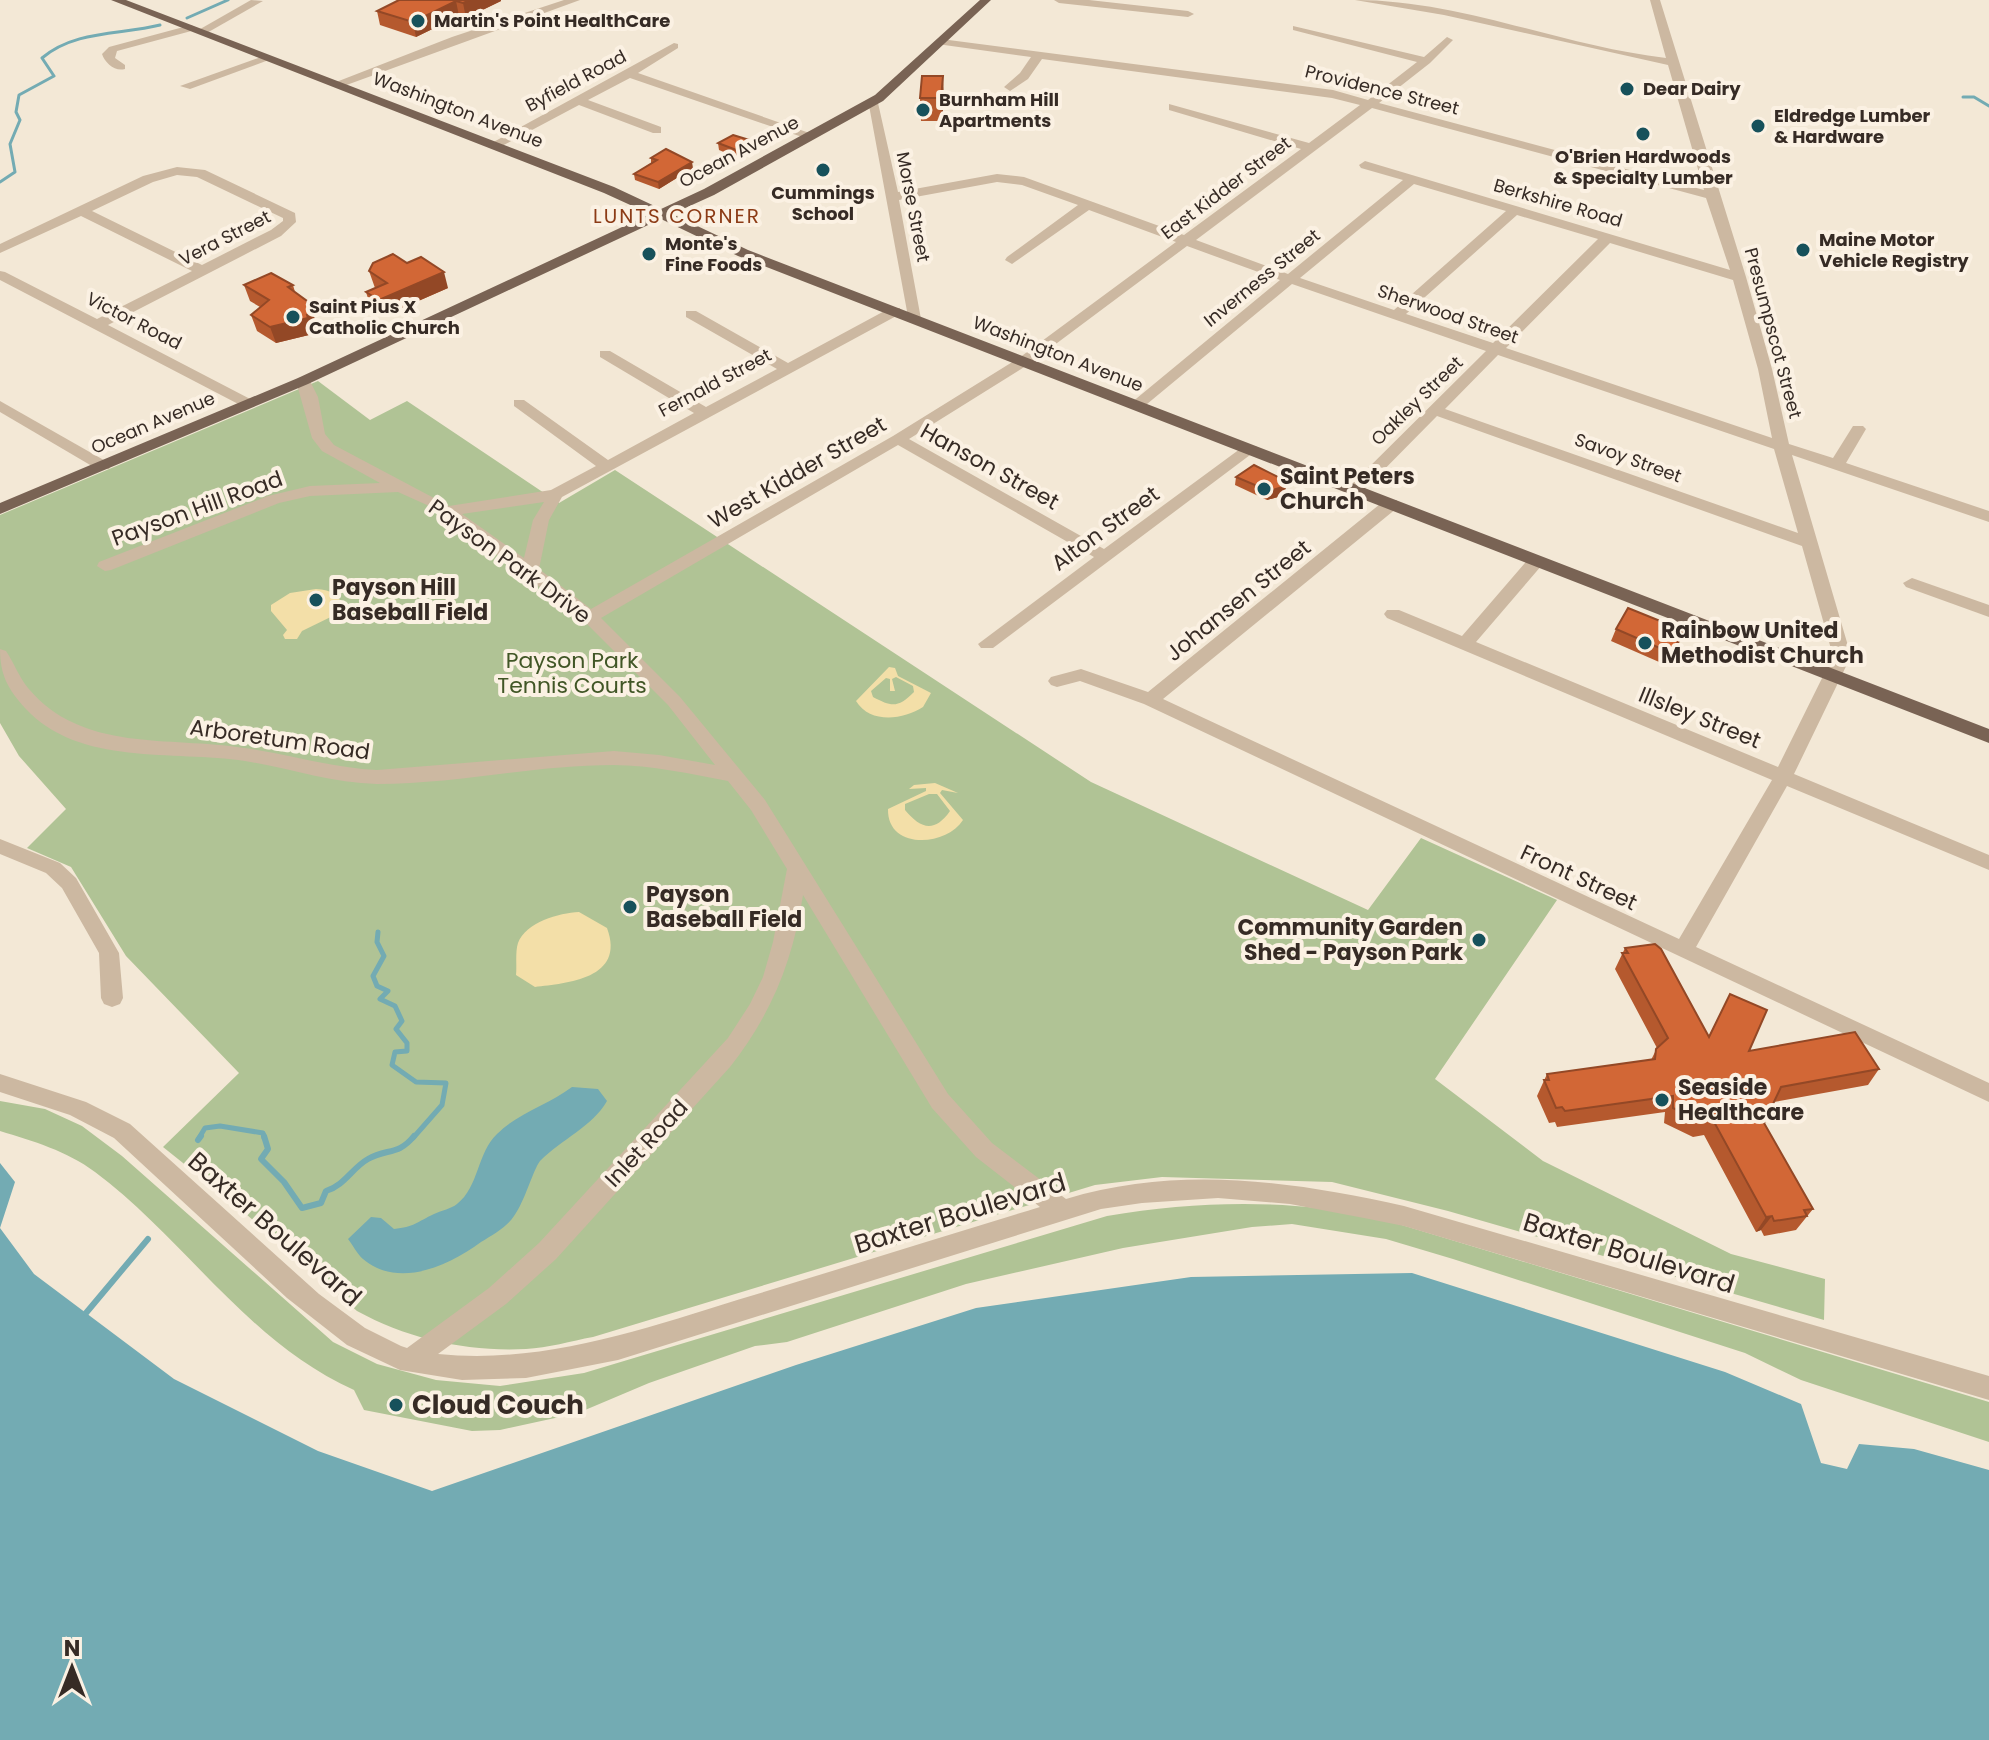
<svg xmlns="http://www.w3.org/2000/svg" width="1989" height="1740" font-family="Poppins,sans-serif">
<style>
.green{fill:#b0c395}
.sand{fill:#f3dfa8;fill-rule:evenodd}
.water{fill:#73abb3}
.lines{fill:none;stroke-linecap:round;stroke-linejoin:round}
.stream-far2{stroke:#73abb3;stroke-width:3}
.stream-far1{stroke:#73abb3;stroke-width:5}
.stream{stroke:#73abb3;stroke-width:6}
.minor{fill:#ccb8a1;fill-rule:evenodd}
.major{fill:#796354;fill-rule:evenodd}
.wall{fill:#b5592e}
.shaded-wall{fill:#934826}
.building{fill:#d26736;stroke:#934826;stroke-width:2}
.poi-dot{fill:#17515b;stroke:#fbf1e3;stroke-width:3}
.labels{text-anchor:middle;stroke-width:8;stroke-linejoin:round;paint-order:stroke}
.far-poi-label{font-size:18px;font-weight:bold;fill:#362b25;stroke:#fbf1e3;text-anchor:start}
.far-street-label{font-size:18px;fill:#362b25;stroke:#fbf1e3}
.far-neighbourhood-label{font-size:20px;letter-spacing:2px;fill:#8c3b16;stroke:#fbf1e3}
.street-label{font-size:22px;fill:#362b25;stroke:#fbf1e3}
.poi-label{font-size:22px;font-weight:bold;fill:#362b25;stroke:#fbf1e3;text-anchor:start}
.park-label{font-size:22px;fill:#415626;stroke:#fbf1e3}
.near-street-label{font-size:26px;fill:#362b25;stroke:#fbf1e3}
.near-poi-label{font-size:26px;font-weight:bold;fill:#362b25;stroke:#fbf1e3;text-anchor:start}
</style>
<rect width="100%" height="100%" fill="#f3e8d6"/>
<g class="green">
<path d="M 318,381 L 370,420 L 407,401 L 559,503 L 615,470 L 1091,782 L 1368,910 L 1421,838 L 1557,900 L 1435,1079 L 1543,1161 L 1731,1254 L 1825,1279 L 1824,1320 L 1448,1211 L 1332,1182 L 1162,1177 L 1095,1185 L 593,1337 C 571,1341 548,1348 526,1349 C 467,1352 408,1339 357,1311 L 238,1207 L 163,1147 L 239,1073 L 126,956 L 71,867 L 27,848 L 66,809 L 19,756 L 0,723 L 0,515 Z"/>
<path d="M 0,1101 L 45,1109 L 82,1126 L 122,1156 L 333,1342 L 377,1364 L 436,1380 L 500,1386 L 584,1373 L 1107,1216 C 1197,1201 1282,1199 1372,1216 L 1989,1402 L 1989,1442 L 1801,1380 L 1745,1353 L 1453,1259 L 1386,1239 L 1292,1224 L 1252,1227 L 1123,1248 L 966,1284 L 787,1342 L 755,1346 L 649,1383 L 578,1413 L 500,1430 L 472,1431 L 364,1410 L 354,1390 C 247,1342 186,1240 95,1172 C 67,1151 33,1141 0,1131 Z"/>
</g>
<g class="sand">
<path d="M 316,589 C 331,590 342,595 343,611 L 302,631 L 297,639 L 285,639 L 283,635 L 287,630 L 271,611 L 271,605 L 290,593 Z"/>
<path d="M 889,667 L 895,668 L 898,676 L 931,693 L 923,707 C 903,720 870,724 856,701 ZM 896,677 L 913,686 L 914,692 C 898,708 892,707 873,697 L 871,691 L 886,678 L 890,679 L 890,691 L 895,691 L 892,679 Z"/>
<path d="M 935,783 L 958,793 L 942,790 L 940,793 L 963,820 C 946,847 887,850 888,809 L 926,791 L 926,788 L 909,789 L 914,785 ZM 929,794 L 937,794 L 950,811 C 934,834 920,828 905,810 L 905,804 Z"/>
<path d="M 579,912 L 607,928 C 626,979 567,983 535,987 L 516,975 C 517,966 515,952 518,943 C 526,922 559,913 579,912 Z"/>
</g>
<g class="water">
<path d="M 572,1087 L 598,1089 L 607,1101 C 592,1127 562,1139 540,1161 C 533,1170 525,1201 514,1216 C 507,1227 492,1235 481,1242 C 448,1266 399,1289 363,1259 C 357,1254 353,1245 348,1239 L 371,1217 L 381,1218 L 394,1229 C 414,1227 417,1222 434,1214 C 442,1210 451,1209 457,1204 C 479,1187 477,1153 497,1134 C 518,1113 548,1105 572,1087 Z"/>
<polygon points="0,1163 15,1182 0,1228 34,1274 174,1379 318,1451 432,1491 796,1365 976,1308 1191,1277 1412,1273 1725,1372 1801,1404 1821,1463 1847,1469 1859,1444 1914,1449 1989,1470 1989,1740 0,1740"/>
</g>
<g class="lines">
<g class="stream-far2">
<polyline points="187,18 228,0"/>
<polyline points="1963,97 1974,97 1989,106"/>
<path d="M 0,182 L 15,172 L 10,144 L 20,120 L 16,112 L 19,95 L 54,76 L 42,58 C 75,30 120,35 160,25"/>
</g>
<g class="stream-far1">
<polyline points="378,932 377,942 384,956 373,976 377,986 388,991 380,999 395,1006 402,1021 396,1029 407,1043 407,1051 395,1052 392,1065 416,1082 446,1083 442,1105 413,1138"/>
<polyline points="199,1138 205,1128 220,1126 263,1133 264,1138"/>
</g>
<g class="stream">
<path d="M 264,1136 L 268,1149 L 261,1159 L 284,1182 L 302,1208 L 321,1203 L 326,1191 C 345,1185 352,1168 368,1159 C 387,1148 398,1156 414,1136"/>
<polyline points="198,1140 201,1136"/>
<polyline points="86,1313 148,1239"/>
</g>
<g class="minor">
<polygon points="251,0 263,1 205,34 195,32"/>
<polygon points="564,0 580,0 341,87 331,84 452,37"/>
<polygon points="1054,0 1089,0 1188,11 1194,14 1188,17 1059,3"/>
<path d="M 1355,0 C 1461,0 1561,46 1666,58 L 1650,0 L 1660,0 L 1746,277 L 1772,369 L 1789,444 L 1833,458 L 1853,426 L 1863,426 L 1866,429 L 1846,463 L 1989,511 L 1989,522 L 1792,455 L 1851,656 L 1794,774 L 1989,855 L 1989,870 L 1787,786 L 1696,947 L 1989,1083 L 1989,1102 L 1144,704 L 1080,681 L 1057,687 L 1051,685 L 1048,681 L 1051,677 L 1081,669 L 1148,692 L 1385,500 L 1397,500 L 1397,508 L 1163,699 L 1679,939 L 1772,780 L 1387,618 L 1384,614 L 1387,610 L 1399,610 L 1462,636 L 1530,557 L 1542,557 L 1544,561 L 1542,565 L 1476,642 L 1778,767 L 1833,656 L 1802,546 L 1437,416 L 1361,493 L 1349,493 L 1349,487 L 1486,351 L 1292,284 L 1141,409 L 1131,409 L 1131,403 L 1280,280 L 1187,246 L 1029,364 L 909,439 L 1104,549 L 1244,446 L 1256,446 L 1258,449 L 993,648 L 981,648 L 978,644 L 1094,557 L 898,445 L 601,618 L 680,697 L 765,800 L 948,1094 L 992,1143 L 1066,1199 C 1179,1165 1291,1181 1404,1206 L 1989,1376 L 1989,1400 L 1404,1226 L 1364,1218 L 1290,1204 L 1218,1198 L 1142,1203 L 1101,1209 L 618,1360 L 526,1378 L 462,1380 L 400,1370 L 347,1345 L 287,1298 L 114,1138 L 70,1115 L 0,1092 L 0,1074 L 86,1102 L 130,1124 L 319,1294 L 365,1328 L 401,1346 L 407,1348 L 489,1288 L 539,1243 L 728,1038 L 750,1004 L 763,977 L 773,942 L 787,869 L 751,810 L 728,781 C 690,774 652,765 613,765 C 534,765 456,784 377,784 C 331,783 289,768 245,761 C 174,750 79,767 25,708 C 8,689 0,675 0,649 L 6,651 C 14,663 19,677 28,688 C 82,753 169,736 244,748 C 289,754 332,768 377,770 L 614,751 L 659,755 L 715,765 L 668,705 L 584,621 L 487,547 L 427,505 L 398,492 L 310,496 L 279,503 L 111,570 L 105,571 L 97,566 L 99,562 L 268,496 L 310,486 L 380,483 L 322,451 L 312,438 L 296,381 L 298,378 L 303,377 L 310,381 L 318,397 L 325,434 L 334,445 L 449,506 L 551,490 L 596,466 L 514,406 L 514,400 L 524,400 L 608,460 L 694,413 L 600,357 L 600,351 L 610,351 L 706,407 L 777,369 L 686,317 L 686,311 L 696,311 L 788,363 L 890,308 L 900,308 L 900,314 L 562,497 L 549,520 L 539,569 L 591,609 L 893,436 L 1019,358 L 1176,242 L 1089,210 L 1012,264 L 1005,260 L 1007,257 L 1078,205 L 1022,185 L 997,182 L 899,200 L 921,319 L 914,323 L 909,322 L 868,100 L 878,103 L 898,192 L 997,174 L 1024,177 L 1184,235 L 1301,149 L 1169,110 L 1169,104 L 1309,143 L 1360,105 L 1332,98 L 1042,59 L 1028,79 L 1010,91 L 1004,87 L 1020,73 L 1031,57 L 937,44 L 937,40 L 941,39 L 1333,90 L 1368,100 L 1417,62 L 1293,30 L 1293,26 L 1424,57 L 1447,37 L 1453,40 L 1430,63 L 1379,103 L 1704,190 L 1668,65 L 1444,15 ZM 1372,108 L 1706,198 L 1730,270 L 1365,161 L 1359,165 L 1361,168 L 1403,180 L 1288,274 L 1196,240 ZM 1414,184 L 1506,211 L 1394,310 L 1300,278 ZM 1517,215 L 1598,239 L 1493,343 L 1406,314 ZM 1610,243 L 1733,280 L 1758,369 L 1772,438 L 1506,348 ZM 1498,355 L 1774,449 L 1798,533 L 1445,409 ZM 544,502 L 533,520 L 524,558 L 462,514 ZM 803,895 L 932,1108 L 976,1157 L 1040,1207 C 945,1236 849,1266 754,1295 C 651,1326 548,1365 438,1354 L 506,1304 L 556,1259 L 730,1067 C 771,1015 793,961 803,895 Z"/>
<path d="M 191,25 L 197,28 L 195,30 L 117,51 L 115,58 L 125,65 L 125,69 C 115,72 105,63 102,54 L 109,47 Z"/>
<polygon points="674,43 678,44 678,48 638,73 818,136 808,139 630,78 588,100 661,127 661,133 653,133 579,105 498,148 488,145"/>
<polygon points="264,56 274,58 190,89 180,86"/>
<path d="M 177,167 L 205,170 L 295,213 L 296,222 L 281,236 L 108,325 L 254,401 L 254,407 L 244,407 L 0,280 L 0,271 L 5,272 L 97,319 L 192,271 L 81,216 L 0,253 L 0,244 L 143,176 ZM 177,175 L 197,177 L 283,218 L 283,221 L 271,230 L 202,265 L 92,211 L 153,182 Z"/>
<polygon points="0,401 109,463 111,466 109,469 97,469 0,412"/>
<polygon points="1912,578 1989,605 1989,617 1906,587 1903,583"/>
<polygon points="0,839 60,863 76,878 119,953 123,998 120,1004 112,1007 104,1004 101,998 99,953 62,888 46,873 0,854"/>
</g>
<polygon class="major" points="111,0 126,0 614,187 661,209 704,189 875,95 980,0 991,0 883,101 714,195 672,214 748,250 1989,729 1989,743 738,256 661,219 308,384 0,514 0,503 298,378 650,214 604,193"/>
</g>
<g class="wall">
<polygon points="399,0 501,1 466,18 459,16 416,37 380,25 377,11"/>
<polygon points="920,98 944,98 942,121 921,121"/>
<polygon points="756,142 757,149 740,159 719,150 718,143"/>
<polygon points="651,158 693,168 659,189 635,180 634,174 651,163"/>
<polygon points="369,271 448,288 384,316 371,308 366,292 375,288"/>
<polygon points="244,285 293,285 295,292 318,329 312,331 313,334 276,343 257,331 251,315 260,307 250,301"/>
<polygon points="1236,477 1284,480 1285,495 1267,500 1235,485"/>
<polygon points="1616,629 1679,632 1678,646 1666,665 1611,641"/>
<polygon points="1625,948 1709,1036 1730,994 1749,1051 1879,1069 1868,1085 1774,1102 1764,1123 1813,1209 1796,1230 1764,1236 1761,1230 1756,1232 1704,1135 1693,1137 1664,1123 1665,1112 1557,1127 1555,1122 1549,1123 1537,1096 1547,1074 1651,1060 1657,1048 1615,969"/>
</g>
<g class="shaded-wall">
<polygon points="470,0 501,0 501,1 466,18 463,3"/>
<polygon points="456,1 459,16 416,37 413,22"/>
<polygon points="943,76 944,98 942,121 941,98"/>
<polygon points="756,142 757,149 740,159 739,151"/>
<polygon points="692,162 693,168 659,189 658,182"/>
<polygon points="444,272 448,288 384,316 379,300"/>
<polygon points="313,313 318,329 312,331 313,334 276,343 270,327"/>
<polygon points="1284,480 1283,487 1286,486 1285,495 1267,500 1269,491"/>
<polygon points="1683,633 1678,646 1666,665 1671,653"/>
<polygon points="1772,1216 1761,1230 1756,1232 1766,1217"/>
</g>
<g class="building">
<polygon points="399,0 470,0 463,3 456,1 413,22 377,11"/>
<polygon points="922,76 943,76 941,98 920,98"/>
<polygon points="733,135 756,142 739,151 718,143"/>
<polygon points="666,149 692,162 658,182 634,174 657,160 651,158"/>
<polygon points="393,254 407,263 421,257 444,272 379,300 366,292 387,283 369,271 373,263"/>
<polygon points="271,273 293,285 288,287 307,301 313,313 307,315 308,318 270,327 251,315 269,300 244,285"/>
<polygon points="1254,465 1284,480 1280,483 1286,486 1269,491 1236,477"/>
<polygon points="1628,608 1680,629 1678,632 1683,633 1671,653 1616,629"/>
<polygon points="1655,944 1661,949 1709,1037 1730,994 1767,1010 1749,1051 1855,1032 1879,1069 1781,1087 1764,1123 1813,1209 1804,1210 1807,1216 1774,1221 1772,1216 1766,1217 1713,1120 1702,1122 1673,1108 1673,1096 1565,1111 1562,1107 1556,1108 1544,1080 1549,1080 1547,1074 1655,1059 1656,1049 1668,1038 1622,953 1628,953 1625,948"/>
</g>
<g class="poi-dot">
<circle cx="418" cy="21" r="8"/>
<circle cx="1627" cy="89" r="8"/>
<circle cx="923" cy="110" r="8"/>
<circle cx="1758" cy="126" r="8"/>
<circle cx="1643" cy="134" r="8"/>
<circle cx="823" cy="170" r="8"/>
<circle cx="1803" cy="250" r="8"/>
<circle cx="649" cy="254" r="8"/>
<circle cx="293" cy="317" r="8"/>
<circle cx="1264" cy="489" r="8"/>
<circle cx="316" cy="600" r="8"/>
<circle cx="1645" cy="643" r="8"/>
<circle cx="630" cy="907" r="8"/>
<circle cx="1479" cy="940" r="8"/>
<circle cx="1662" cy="1100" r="8"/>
<circle cx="396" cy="1405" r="8"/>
</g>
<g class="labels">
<g class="far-poi-label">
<text x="434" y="27">Martin's Point HealthCare</text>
<text x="1643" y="95">Dear Dairy</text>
<text x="939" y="106">Burnham Hill<tspan x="939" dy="21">Apartments</tspan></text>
<text x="1774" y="122">Eldredge Lumber<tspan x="1774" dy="21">&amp; Hardware</tspan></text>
<text x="1643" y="163" text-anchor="middle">O'Brien Hardwoods<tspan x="1643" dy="21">&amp; Specialty Lumber</tspan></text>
<text x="823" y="199" text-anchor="middle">Cummings<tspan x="823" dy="21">School</tspan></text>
<text x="1819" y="246">Maine Motor<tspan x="1819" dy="21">Vehicle Registry</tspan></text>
<text x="665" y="250">Monte's<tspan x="665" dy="21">Fine Foods</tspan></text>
<text x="309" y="313">Saint Pius X<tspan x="309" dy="21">Catholic Church</tspan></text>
</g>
<g class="far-street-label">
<text transform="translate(576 81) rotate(-28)" y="6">Byfield Road</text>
<text transform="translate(1382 90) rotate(14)" y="6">Providence Street</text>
<text transform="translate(458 110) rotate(21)" y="6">Washington Avenue</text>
<text transform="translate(739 152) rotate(-28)" y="6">Ocean Avenue</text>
<text transform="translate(1226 188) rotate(-37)" y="6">East Kidder Street</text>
<text transform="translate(1558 203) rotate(16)" y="6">Berkshire Road</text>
<text transform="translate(913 207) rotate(79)" y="6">Morse Street</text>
<text transform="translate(225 238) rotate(-27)" y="6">Vera Street</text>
<text transform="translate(1262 278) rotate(-39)" y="6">Inverness Street</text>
<text transform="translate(1448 314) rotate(19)" y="6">Sherwood Street</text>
<text transform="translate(134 321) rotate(27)" y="6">Victor Road</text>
<text transform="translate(1773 333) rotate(75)" y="6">Presumpscot Street</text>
<text transform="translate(1058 354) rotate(21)" y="6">Washington Avenue</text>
<text transform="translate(715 383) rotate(-28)" y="6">Fernald Street</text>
<text transform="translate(1417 401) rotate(-44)" y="6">Oakley Street</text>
<text transform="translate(153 423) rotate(-23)" y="6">Ocean Avenue</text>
<text transform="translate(1628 458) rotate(20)" y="6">Savoy Street</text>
</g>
<g class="far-neighbourhood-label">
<text x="677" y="223">LUNTS CORNER</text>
</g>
<g class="street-label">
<text transform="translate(990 466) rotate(29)" y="8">Hanson Street</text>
<text transform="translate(797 472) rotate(-30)" y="8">West Kidder Street</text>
<text transform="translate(197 508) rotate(-20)" y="8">Payson Hill Road</text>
<text transform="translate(1105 528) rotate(-36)" y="8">Alton Street</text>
<text transform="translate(510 561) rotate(36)" y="8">Payson Park Drive</text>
<text transform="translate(1238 600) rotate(-39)" y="8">Johansen Street</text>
<text transform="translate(1700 717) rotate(22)" y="8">Illsley Street</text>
<text transform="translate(280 739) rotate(8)" y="8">Arboretum Road</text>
<text transform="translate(1579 877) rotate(25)" y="8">Front Street</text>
<text transform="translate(646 1143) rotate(-47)" y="8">Inlet Road</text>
</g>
<g class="poi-label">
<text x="1280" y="484">Saint Peters<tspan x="1280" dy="25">Church</tspan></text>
<text x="332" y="595">Payson Hill<tspan x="332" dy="25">Baseball Field</tspan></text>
<text x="1661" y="638">Rainbow United<tspan x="1661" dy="25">Methodist Church</tspan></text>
<text x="646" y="902">Payson<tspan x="646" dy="25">Baseball Field</tspan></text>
<text x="1463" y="935" text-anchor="end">Community Garden<tspan x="1463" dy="25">Shed - Payson Park</tspan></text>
<text x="1678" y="1095">Seaside<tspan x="1678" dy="25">Healthcare</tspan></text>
</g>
<g class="park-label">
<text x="572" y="668">Payson Park<tspan x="572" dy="25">Tennis Courts</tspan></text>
</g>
<g class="near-street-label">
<text transform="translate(960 1213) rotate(-17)" y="9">Baxter Boulevard</text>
<text transform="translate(275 1229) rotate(41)" y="9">Baxter Boulevard</text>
<text transform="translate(1629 1253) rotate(17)" y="9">Baxter Boulevard</text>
</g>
<g class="near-poi-label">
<text x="412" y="1414">Cloud Couch</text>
</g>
</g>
<g transform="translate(72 1668)" stroke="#fbf1e3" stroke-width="6" paint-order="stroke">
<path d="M0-6L14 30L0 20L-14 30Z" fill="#362b25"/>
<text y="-12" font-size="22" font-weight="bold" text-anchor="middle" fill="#362b25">N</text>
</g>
</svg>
